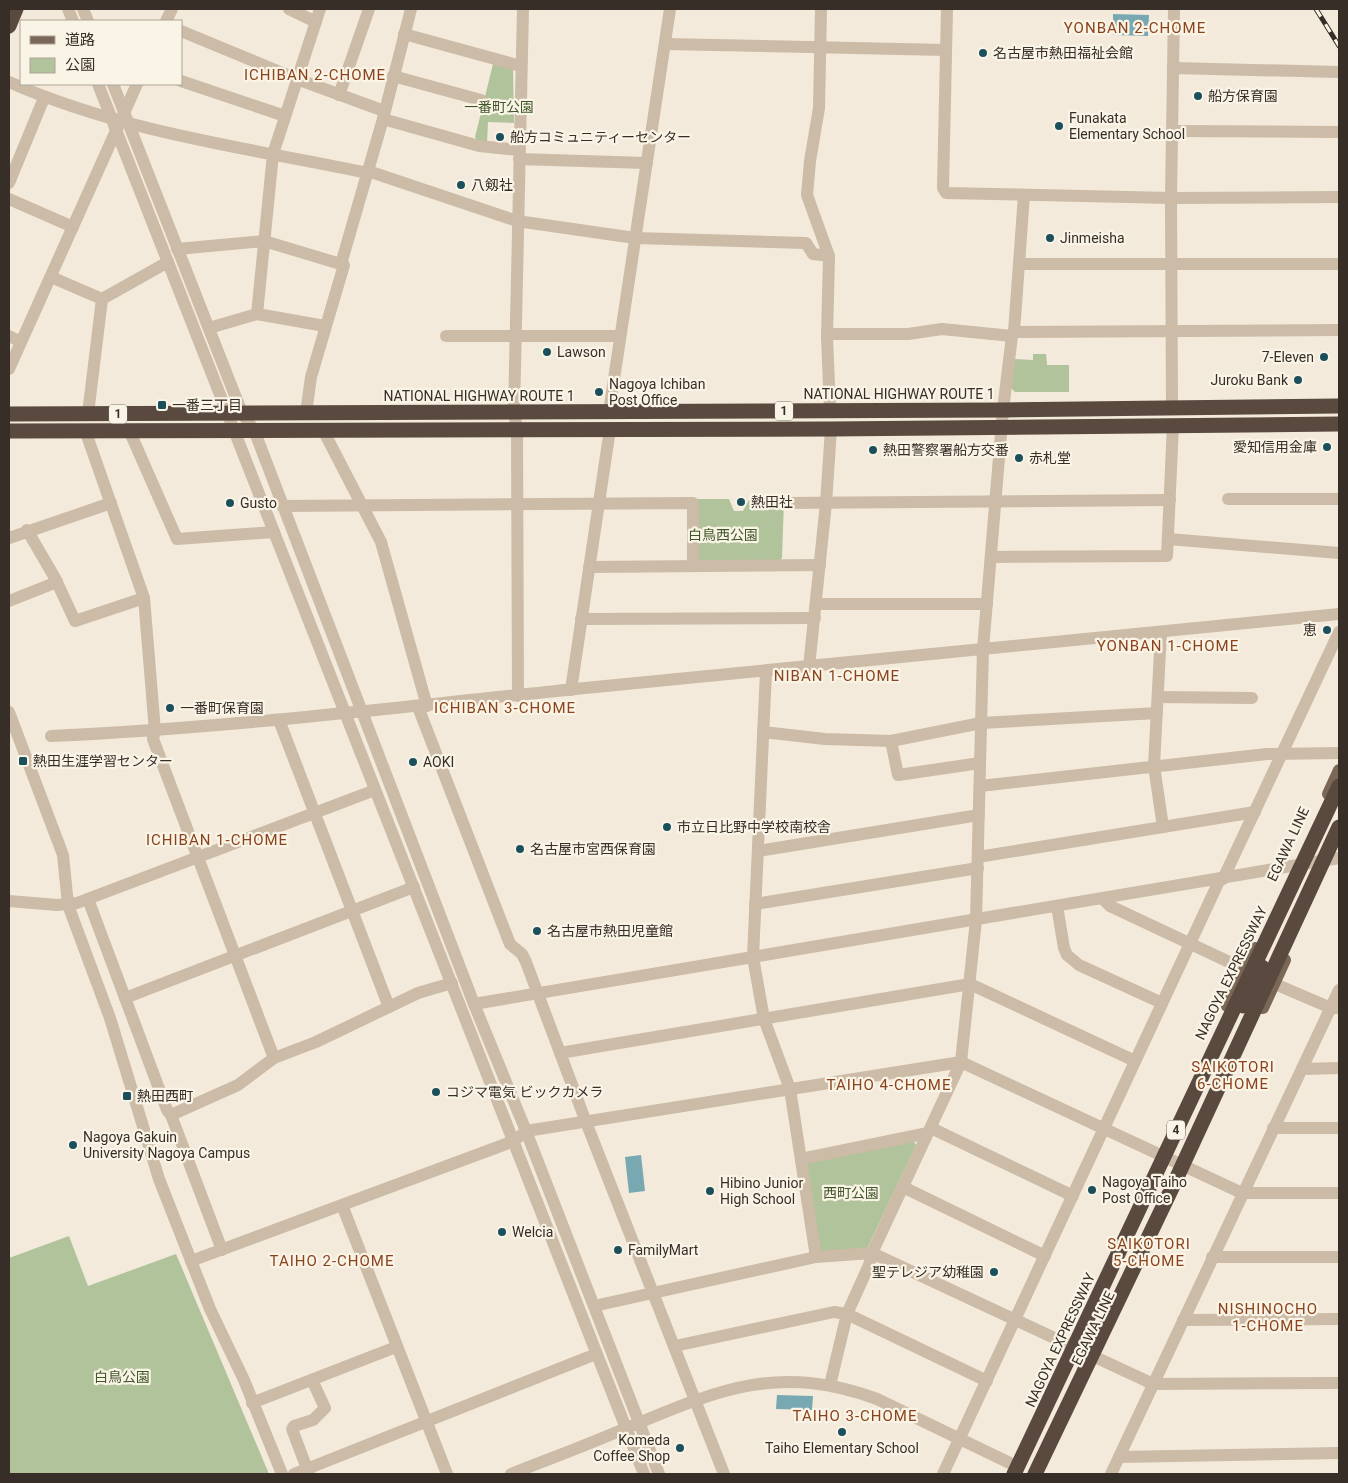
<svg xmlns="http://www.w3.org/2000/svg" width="1348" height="1483" font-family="Roboto,'Noto Sans JP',sans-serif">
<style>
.green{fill:#b0c39a}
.water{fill:#78a8b1}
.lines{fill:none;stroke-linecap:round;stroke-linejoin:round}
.minor{stroke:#ccbba6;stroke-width:12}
.major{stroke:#7a6757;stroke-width:12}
.highway{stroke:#59493e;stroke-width:15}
.rail-casing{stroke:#372e27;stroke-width:5}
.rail{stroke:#faf4e7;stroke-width:3;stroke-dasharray:9;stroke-linecap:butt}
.highway-bridge{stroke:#59493e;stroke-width:15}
.poi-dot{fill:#1b4f5b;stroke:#faf4e7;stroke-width:2}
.labels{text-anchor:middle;stroke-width:4.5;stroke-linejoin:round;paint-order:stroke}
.shield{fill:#faf4e7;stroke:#726961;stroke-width:1}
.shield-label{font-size:12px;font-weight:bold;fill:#372e27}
.poi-label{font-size:14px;fill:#372e27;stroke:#faf4e7;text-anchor:start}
.park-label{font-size:14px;fill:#41572a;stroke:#faf4e7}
.street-label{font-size:14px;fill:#372e27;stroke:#faf4e7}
.neighbourhood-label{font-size:15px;letter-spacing:1px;fill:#8a431c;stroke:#faf4e7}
</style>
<rect width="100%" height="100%" fill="#f3eadb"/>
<g class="green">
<polygon points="493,64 513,67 514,123 488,122 487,144 479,143 475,137"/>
<polygon points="1033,354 1046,354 1047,365 1069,365 1069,392 1015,392 1011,388 1014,359 1033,360"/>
<polygon points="696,499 729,499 734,511 743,511 749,500 784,500 782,558 779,561 697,562"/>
<polygon points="913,1140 916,1145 867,1249 820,1253 807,1166 809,1162"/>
<polygon points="69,1236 88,1286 176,1254 269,1474 9,1474 9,1258"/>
</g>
<g class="water">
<polygon points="1113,14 1149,15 1148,36 1113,35"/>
<polygon points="641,1155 645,1191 629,1193 625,1157"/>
<polygon points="777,1395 813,1396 812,1410 776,1409"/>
</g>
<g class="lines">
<g class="minor">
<polyline points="68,9 73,21"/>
<polyline points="83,9 88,21"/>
<polyline points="289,9 316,22"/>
<polyline points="821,9 819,108 810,161 807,195 829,256 827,337 830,410"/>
<polyline points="947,9 943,188 946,193 1171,198 1339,197"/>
<polyline points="166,21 172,9"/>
<polyline points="181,31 297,79 384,111"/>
<polyline points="404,34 521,66"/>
<polyline points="665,44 946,50"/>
<polyline points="1173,68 1339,72"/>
<polyline points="393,76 481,100"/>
<polyline points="181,81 285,116"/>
<path d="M 9,82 C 122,132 247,148 368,173"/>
<polyline points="98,84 644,1474"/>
<polyline points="113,84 242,413 254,430 474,1004 526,1131 659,1474"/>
<polyline points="339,95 369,9"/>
<polyline points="383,119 479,146 519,150"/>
<polyline points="1172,131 1339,132"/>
<polyline points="519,159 647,163"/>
<polyline points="368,171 517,221 635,238 806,243 813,254 829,256"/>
<polyline points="9,183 44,98"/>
<polyline points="9,199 73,227"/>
<polyline points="177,249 264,241 344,265 311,377 306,413"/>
<polyline points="341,264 383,119 411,9"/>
<polyline points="1019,264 1339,264"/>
<polyline points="51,277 102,299"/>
<polyline points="257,314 273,154 320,9"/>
<polyline points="209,328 257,314 325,326"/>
<polyline points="1014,332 1024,195"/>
<polyline points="9,336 21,342"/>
<polyline points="446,336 620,336"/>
<polyline points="827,337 832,334 908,334 942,329 1012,336 1014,332 1339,330"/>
<polyline points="9,369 137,84"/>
<polyline points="1172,407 1171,198 1174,9"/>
<polyline points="609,412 670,9"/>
<polyline points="88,414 102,299 168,262"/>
<polyline points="85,430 144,598 155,731 153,739 274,1058"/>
<polyline points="129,430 177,539 274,532"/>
<polyline points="323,430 381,542 427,706"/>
<polyline points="1228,499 1339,499"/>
<polyline points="786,503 1170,500"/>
<polyline points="282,506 693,503 693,566"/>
<polyline points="27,530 55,578 75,621 144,598"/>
<polyline points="9,538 111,503"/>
<polyline points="1168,539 1339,553"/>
<polyline points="991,557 1167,556 1173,425"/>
<polyline points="589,567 820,565"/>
<polyline points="9,601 57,582"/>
<polyline points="816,604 987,604"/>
<polyline points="581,619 815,618"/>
<polyline points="1161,632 1154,766 1163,827"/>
<polyline points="809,667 826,503 831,429"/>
<polyline points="766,671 753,957 764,1019 790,1089 816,1257"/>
<polyline points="571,690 610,429"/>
<polyline points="518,696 517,429 514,412 523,9"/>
<polyline points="1158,697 1252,698"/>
<polyline points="418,707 510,944 522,954 526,962 586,1122 724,1474"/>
<polyline points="9,712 63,855 68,905 110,1018 159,1179 210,1309 244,1380 282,1474"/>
<polyline points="279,720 389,1007"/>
<polyline points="763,732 825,739 891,741 981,723 1157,713"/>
<path d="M 51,736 C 226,728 401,707 575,689 C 830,664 1085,639 1339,614"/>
<polyline points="891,741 898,775 980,763"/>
<polyline points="980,786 1267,754 1339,753"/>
<polyline points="758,851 979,815"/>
<polyline points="978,857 1255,812"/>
<polyline points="1223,879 1339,632"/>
<polyline points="88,899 167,1110 171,1115 222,1250"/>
<polyline points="1103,899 1110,906 1244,969"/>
<polyline points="9,901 57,905 77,903 375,790"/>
<polyline points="755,904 978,868"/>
<polyline points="1057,906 1064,948 1067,955 1079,965 1162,1003"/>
<polyline points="1275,984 1331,1008 1339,1008"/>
<polyline points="125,998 414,887"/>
<polyline points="474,1004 1339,858"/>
<polyline points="560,1053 970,984 1135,1061"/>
<polyline points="1302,1069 1339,1068"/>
<polyline points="171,1115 238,1085 274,1058 316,1042 418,993 452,983"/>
<polyline points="931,1128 1073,1196"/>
<polyline points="1273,1128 1339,1128"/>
<polyline points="801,1159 928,1133"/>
<polyline points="903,1187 1045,1256"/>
<polyline points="342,1205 447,1474"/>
<polyline points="1212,1257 1339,1257"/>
<polyline points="191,1261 514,1141 526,1131 961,1062 1242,1193 1339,1193"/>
<polyline points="594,1306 816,1257 872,1253 1153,1384 1339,1383"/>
<polyline points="1183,1320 1339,1319"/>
<polyline points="675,1346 834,1312 847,1314 987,1381"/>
<polyline points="830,1385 847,1314 869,1265 872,1253 961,1062 976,920 983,649 1003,410 1012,336"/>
<polyline points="252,1403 396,1347"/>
<polyline points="1119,1457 1339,1453"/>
<polyline points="294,1474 596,1354"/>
<polyline points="309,1474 292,1429 294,1426 313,1420 325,1408 312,1380"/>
<path d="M 511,1474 C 549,1459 587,1445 624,1429 C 716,1391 777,1362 877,1399 L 1016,1466"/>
<polyline points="943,1474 1220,879"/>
<polyline points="1111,1474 1339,990"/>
</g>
<g class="major">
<polyline points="1328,794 1339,770"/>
<polyline points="1227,1006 1255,948"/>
<polyline points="1263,1008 1285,960"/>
</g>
<g class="highway">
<polyline points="9,26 16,9"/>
<polyline points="9,414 1003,410 1339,406"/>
<polyline points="9,431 831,429 1339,424"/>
<polyline points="1243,1006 1262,967"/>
</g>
<g class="rail-casing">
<polyline id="rail" points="1316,9 1339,46"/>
</g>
<use href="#rail" class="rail"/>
<g class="highway-bridge">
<polyline points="1014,1474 1339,786"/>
<polyline points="1035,1474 1172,1188 1339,827"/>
</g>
</g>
<g class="poi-dot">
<circle cx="983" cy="53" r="5"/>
<circle cx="1198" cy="96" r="5"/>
<circle cx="1059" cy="126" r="5"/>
<circle cx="500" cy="137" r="5"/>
<circle cx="461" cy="185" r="5"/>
<circle cx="1050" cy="238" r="5"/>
<circle cx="547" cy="352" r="5"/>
<circle cx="1324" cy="357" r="5"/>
<circle cx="1298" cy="380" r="5"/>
<circle cx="599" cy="392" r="5"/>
<rect x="157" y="400" width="10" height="10" rx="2.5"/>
<circle cx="1327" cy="447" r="5"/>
<circle cx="873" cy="450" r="5"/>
<circle cx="1019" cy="458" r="5"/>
<circle cx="741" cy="502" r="5"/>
<circle cx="230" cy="503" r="5"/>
<circle cx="1327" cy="630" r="5"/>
<circle cx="170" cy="708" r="5"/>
<rect x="18" y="756" width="10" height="10" rx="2.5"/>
<circle cx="413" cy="762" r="5"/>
<circle cx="667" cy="827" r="5"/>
<circle cx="520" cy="849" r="5"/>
<circle cx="537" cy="931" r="5"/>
<circle cx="436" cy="1092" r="5"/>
<rect x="122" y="1091" width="10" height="10" rx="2.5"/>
<circle cx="73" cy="1145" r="5"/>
<circle cx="1092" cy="1190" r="5"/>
<circle cx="710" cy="1191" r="5"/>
<circle cx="502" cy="1232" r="5"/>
<circle cx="618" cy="1250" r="5"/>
<circle cx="994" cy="1272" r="5"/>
<circle cx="842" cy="1432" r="5"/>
<circle cx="680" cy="1448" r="5"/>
</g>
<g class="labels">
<g class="shield">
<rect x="775" y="401.5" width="18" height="19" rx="4"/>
<rect x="109" y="404.5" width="18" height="19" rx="4"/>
<rect x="1167" y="1120.5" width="18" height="19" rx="4"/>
</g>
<g class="shield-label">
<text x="784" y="415">1</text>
<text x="118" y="418">1</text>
<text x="1176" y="1134">4</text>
</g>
<g class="poi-label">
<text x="993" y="58">名古屋市熱田福祉会館</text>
<text x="1208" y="101">船方保育園</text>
<text x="1069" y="123">Funakata<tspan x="1069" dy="16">Elementary School</tspan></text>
<text x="510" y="142">船方コミュニティーセンター</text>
<text x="471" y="190">八剱社</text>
<text x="1060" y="243">Jinmeisha</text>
<text x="557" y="357">Lawson</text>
<text x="1314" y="362" text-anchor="end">7-Eleven</text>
<text x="1288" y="385" text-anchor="end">Juroku Bank</text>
<text x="609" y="389">Nagoya Ichiban<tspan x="609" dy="16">Post Office</tspan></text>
<text x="172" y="410">一番三丁目</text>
<text x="1317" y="452" text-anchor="end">愛知信用金庫</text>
<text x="883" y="455">熱田警察署船方交番</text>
<text x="1029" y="463">赤札堂</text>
<text x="751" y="507">熱田社</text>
<text x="240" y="508">Gusto</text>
<text x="1317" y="635" text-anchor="end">恵</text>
<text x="180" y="713">一番町保育園</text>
<text x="33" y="766">熱田生涯学習センター</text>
<text x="423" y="767">AOKI</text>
<text x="677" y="832">市立日比野中学校南校舎</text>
<text x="530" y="854">名古屋市宮西保育園</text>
<text x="547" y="936">名古屋市熱田児童館</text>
<text x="446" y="1097">コジマ電気 ビックカメラ</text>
<text x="137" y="1101">熱田西町</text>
<text x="83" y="1142">Nagoya Gakuin<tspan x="83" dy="16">University Nagoya Campus</tspan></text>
<text x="1102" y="1187">Nagoya Taiho<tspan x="1102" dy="16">Post Office</tspan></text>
<text x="720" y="1188">Hibino Junior<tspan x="720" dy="16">High School</tspan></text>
<text x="512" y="1237">Welcia</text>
<text x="628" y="1255">FamilyMart</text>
<text x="984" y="1277" text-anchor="end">聖テレジア幼稚園</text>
<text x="670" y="1445" text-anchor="end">Komeda<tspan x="670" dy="16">Coffee Shop</tspan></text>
<text x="842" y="1453" text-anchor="middle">Taiho Elementary School</text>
</g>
<g class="park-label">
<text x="499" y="112">一番町公園</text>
<text x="723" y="540">白鳥西公園</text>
<text x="851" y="1198">西町公園</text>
<text x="122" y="1382">白鳥公園</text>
</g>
<g class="street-label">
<text x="899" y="399">NATIONAL HIGHWAY ROUTE 1</text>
<text x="479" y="401">NATIONAL HIGHWAY ROUTE 1</text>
<text transform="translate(1288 844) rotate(-65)" y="5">EGAWA LINE</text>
<text transform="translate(1231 973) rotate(-64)" y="5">NAGOYA EXPRESSWAY</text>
<text transform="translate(1093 1328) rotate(-64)" y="5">EGAWA LINE</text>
<text transform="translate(1060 1340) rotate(-65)" y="5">NAGOYA EXPRESSWAY</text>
</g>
<g class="neighbourhood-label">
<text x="1135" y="33">YONBAN 2-CHOME</text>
<text x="315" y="80">ICHIBAN 2-CHOME</text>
<text x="1168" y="651">YONBAN 1-CHOME</text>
<text x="837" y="681">NIBAN 1-CHOME</text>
<text x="505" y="713">ICHIBAN 3-CHOME</text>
<text x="217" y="845">ICHIBAN 1-CHOME</text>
<text x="1233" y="1072">SAIKOTORI<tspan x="1233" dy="17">6-CHOME</tspan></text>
<text x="889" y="1090">TAIHO 4-CHOME</text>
<text x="1149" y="1249">SAIKOTORI<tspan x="1149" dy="17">5-CHOME</tspan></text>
<text x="332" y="1266">TAIHO 2-CHOME</text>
<text x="1268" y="1314">NISHINOCHO<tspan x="1268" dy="17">1-CHOME</tspan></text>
<text x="855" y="1421">TAIHO 3-CHOME</text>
</g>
</g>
<rect width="1348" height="1483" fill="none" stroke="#372e27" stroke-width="20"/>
<rect x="20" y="20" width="162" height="65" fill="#faf4e7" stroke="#aca59a"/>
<rect x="30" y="36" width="25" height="8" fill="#7a6757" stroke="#aca59a"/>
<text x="65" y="45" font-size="15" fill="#372e27">道路</text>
<rect x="30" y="58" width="25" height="15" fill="#b0c39a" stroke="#aca59a"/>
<text x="65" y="70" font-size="15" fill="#372e27">公園</text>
</svg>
